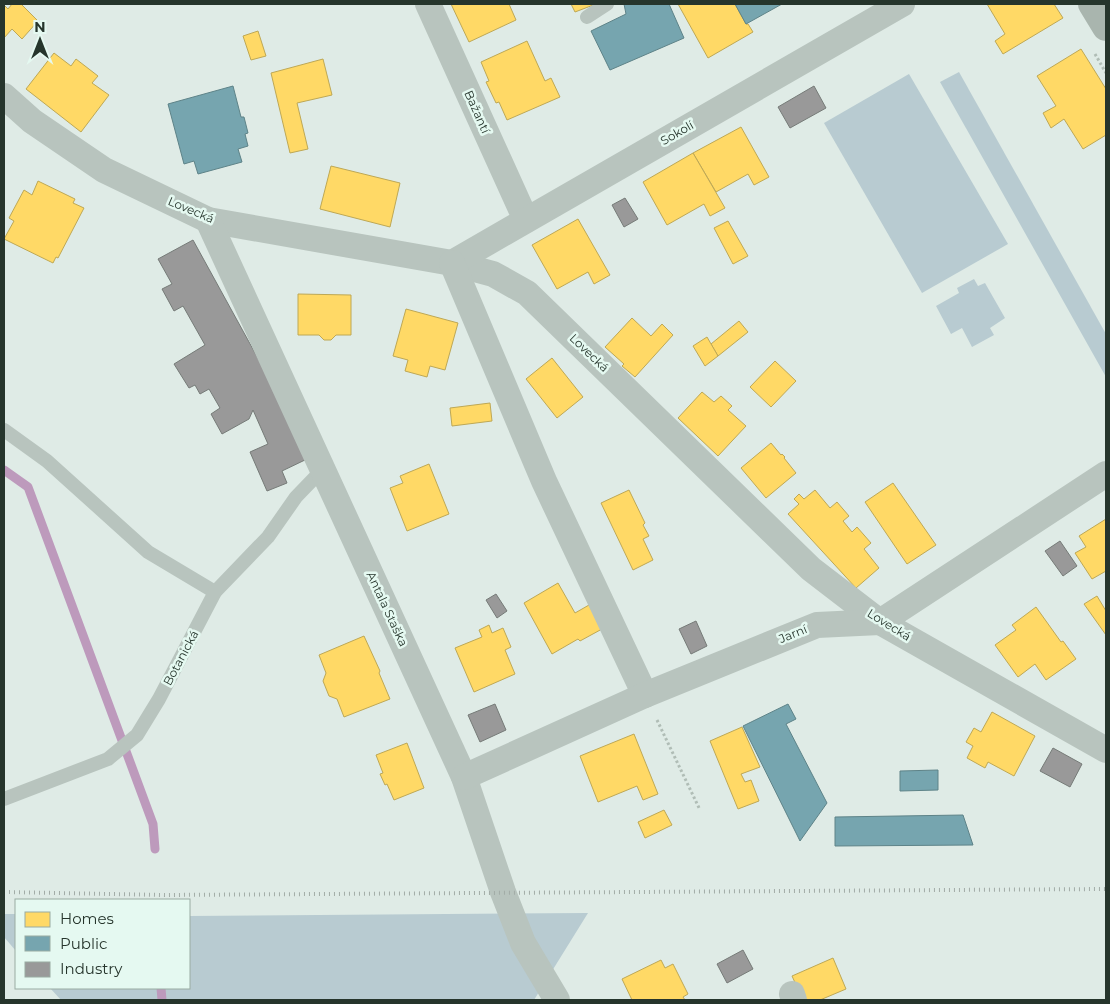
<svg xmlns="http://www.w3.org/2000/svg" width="1110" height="1004" font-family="Montserrat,sans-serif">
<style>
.green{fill:#b8cbd1}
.homes{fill:#ffd966;stroke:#bea855}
.public{fill:#76a5af;stroke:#5e8388}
.industry{fill:#999;stroke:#767b78}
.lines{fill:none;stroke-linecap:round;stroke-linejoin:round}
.stream{stroke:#bd9abc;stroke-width:9}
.path{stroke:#b0bdb6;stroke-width:3;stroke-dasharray:2.5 2.5;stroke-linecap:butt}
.lane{stroke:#b8c4be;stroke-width:14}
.street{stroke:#b8c4be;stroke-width:26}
.secondary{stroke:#a9b5ae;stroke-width:28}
.rail{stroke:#a2aca7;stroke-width:4;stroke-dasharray:1 4;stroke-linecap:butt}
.labels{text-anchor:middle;stroke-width:5;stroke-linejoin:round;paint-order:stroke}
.street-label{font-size:12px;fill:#26352c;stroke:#e5f9f1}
</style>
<rect width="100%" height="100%" fill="#dfebe6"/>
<g class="green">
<polygon points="959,72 1106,334 1106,377 940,82"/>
<polygon points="909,74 1008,244 922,293 824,123"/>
<polygon points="974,279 978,286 985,283 1005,318 990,328 994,335 972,347 962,328 951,334 936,306 959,293 957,288"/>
<polygon points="588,913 534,1000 61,1000 50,988 189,988 189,916"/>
<polygon points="4,914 16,914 16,951 4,937"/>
</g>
<g class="homes">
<polygon points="12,4 21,4 38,21 22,39 12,29 4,38 4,5 8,9"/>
<polygon points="451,4 509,4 516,20 469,42"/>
<polygon points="571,4 596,4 575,12"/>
<polygon points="678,4 735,4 746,24 748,24 753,32 708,58"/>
<polygon points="987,4 1054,4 1063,18 1003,54 995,41 1005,34"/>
<polygon points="258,31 266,56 251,60 243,36"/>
<polygon points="527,41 545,81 551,78 560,97 507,120 499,102 496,103 486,82 489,81 481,62"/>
<polygon points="1081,49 1106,89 1106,135 1083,149 1064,119 1051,128 1043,113 1056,106 1037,76"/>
<polygon points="54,53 71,66 76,59 98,76 92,83 109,95 81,132 26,89"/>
<polygon points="323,59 332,95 297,103 308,149 290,153 271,73"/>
<polygon points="741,127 769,177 754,185 748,174 716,192 693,153"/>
<polygon points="693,153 725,208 710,216 704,204 667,225 643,182"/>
<polygon points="331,166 400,183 390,227 320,209"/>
<polygon points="38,181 75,199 73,203 84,208 58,258 56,257 53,263 4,239 14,221 9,218 24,190 32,195"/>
<polygon points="578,219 610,275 594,284 588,272 557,289 532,245"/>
<polygon points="728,221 748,256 733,264 714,228"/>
<polygon points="298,294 351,295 351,335 336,335 331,340 324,340 319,335 298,335"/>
<polygon points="406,309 458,323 445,370 430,366 427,377 405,371 408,360 393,356"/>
<polygon points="632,318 651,336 662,324 673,335 635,377 622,366 624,364 605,347"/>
<polygon points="739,321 748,332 718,356 711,344"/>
<polygon points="707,337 718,356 705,366 693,346"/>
<polygon points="552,358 583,397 557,418 526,379"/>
<polygon points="775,361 796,381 771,407 750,387"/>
<polygon points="702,392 714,402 721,396 732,406 728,410 746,426 718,456 678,418"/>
<polygon points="490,403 492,421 452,426 450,408"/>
<polygon points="771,443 781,455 782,454 785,457 784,458 796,473 766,498 741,468"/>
<polygon points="429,464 449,514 407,531 390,488 403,483 400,476"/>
<polygon points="893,483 936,545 907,564 865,502"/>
<polygon points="629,490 645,523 643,525 649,536 643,539 653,560 633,570 601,503"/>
<polygon points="815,490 830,508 837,502 849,516 843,521 852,532 857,527 871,543 864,549 879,568 856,588 788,514 799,504 794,499 799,494 804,499"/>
<polygon points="1106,519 1106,571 1092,579 1075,553 1086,547 1079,536"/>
<polygon points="558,583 575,613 589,605 602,629 580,641 578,639 552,654 524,603"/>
<polygon points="1097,596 1106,611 1106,635 1084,604"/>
<polygon points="1036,607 1061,642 1063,641 1076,659 1046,680 1035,664 1018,677 995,645 1016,630 1012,625"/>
<polygon points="489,625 492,633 503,628 511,647 505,650 515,674 474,692 455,648 482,637 479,630"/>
<polygon points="364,636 380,671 379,673 390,699 344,717 337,699 329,696 323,681 326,673 319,655"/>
<polygon points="992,712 1035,736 1014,776 988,762 985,768 967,758 973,746 966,742 974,728 981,732"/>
<polygon points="742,727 760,767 741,774 745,782 751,780 759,801 738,809 710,741"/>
<polygon points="634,734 658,794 643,800 637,786 598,802 580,756"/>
<polygon points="407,743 424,788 394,800 387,784 385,785 380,774 383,773 376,755"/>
<polygon points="664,810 672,825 645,838 638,822"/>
<polygon points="833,958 846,989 820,1000 803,1000 792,976"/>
<polygon points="661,960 665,968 673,964 688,994 683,997 685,1000 632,1000 622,979"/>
</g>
<g class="public">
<polygon points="624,4 669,4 684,38 610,70 591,31 626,14"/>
<polygon points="735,4 782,4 746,24"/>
<polygon points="233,86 241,117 244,117 248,133 245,134 248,146 238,149 242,162 198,174 194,161 184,164 168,104"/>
<polygon points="788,704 796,719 786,724 827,803 800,841 743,726"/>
<polygon points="938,770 938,790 900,791 900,771"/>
<polygon points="963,815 973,845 835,846 835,817"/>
</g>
<g class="industry">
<polygon points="814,86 826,108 790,128 778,107"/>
<polygon points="625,198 638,219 624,227 612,205"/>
<polygon points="193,240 271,382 307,459 282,471 287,483 267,491 250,452 268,444 253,410 249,419 222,434 211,414 220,408 209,389 200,394 195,385 189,388 174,364 205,345 183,306 174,311 162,289 172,284 158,259"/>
<polygon points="1060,541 1077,566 1063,576 1045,551"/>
<polygon points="496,594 507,611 497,618 486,600"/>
<polygon points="696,621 707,646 691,654 679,629"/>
<polygon points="495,704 506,730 480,742 468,715"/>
<polygon points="1053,748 1082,764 1070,787 1040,771"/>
<polygon points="743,950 753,969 727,983 717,964"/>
</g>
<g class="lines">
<g class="stream">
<polyline points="4,470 28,487 153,824 155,849"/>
<polyline points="161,988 162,1000"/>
</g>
<g class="path">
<polyline points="1095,54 1106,73"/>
<polyline points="657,720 700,810"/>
</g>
<g class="lane">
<polyline points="587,17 607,4"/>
<polyline points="4,430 47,461 148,552 215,592"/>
<polyline points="4,799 108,759 137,735 159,699 215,592 268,537 296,497 323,469"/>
</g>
<g class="street">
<polyline points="428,4 526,220"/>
<polyline points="4,96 32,121 104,170 208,220 452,263 493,274 527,293 811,569 880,622 1106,750"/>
<polyline points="208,220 464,777 503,892 523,943 557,1000"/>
<polyline points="452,263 902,4"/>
<polyline points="452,263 544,481 645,695"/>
<polyline points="464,777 645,695 817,625 880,622 1106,474"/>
<polyline points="792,994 794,1000"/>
</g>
<polyline class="secondary" points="1092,4 1106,27"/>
<polyline class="rail" points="4,892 164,895 1106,889"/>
</g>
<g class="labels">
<g class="street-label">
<text transform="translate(477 112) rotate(66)" y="4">Bažantí</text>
<text transform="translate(677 133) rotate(-30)" y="4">Sokolí</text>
<text transform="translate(191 210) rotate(23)" y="4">Lovecká</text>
<text transform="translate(589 353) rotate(44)" y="4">Lovecká</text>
<text transform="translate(387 609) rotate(65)" y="4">Antala Staška</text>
<text transform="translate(889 625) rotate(32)" y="4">Lovecká</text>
<text transform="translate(793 634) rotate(-22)" y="4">Jarní</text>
<text transform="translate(181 658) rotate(-62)" y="4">Botanická</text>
</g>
</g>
<rect width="1110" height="1004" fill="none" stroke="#26352c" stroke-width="10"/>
<rect x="15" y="899" width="175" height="90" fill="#e5f9f1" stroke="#99aba2"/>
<rect x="25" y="912" width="25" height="15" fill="#ffd966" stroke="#99aba2"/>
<text x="60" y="924" font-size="15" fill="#26352c">Homes</text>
<rect x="25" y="936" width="25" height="15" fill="#76a5af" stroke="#99aba2"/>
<text x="60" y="949" font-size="15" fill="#26352c">Public</text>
<rect x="25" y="962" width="25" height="15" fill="#999999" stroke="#99aba2"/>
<text x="60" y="974" font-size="15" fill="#26352c">Industry</text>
<g transform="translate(40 40)" stroke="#e5f9f1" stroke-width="4" paint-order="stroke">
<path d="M0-4L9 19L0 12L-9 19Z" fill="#26352c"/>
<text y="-8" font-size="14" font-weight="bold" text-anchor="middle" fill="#26352c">N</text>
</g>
</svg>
